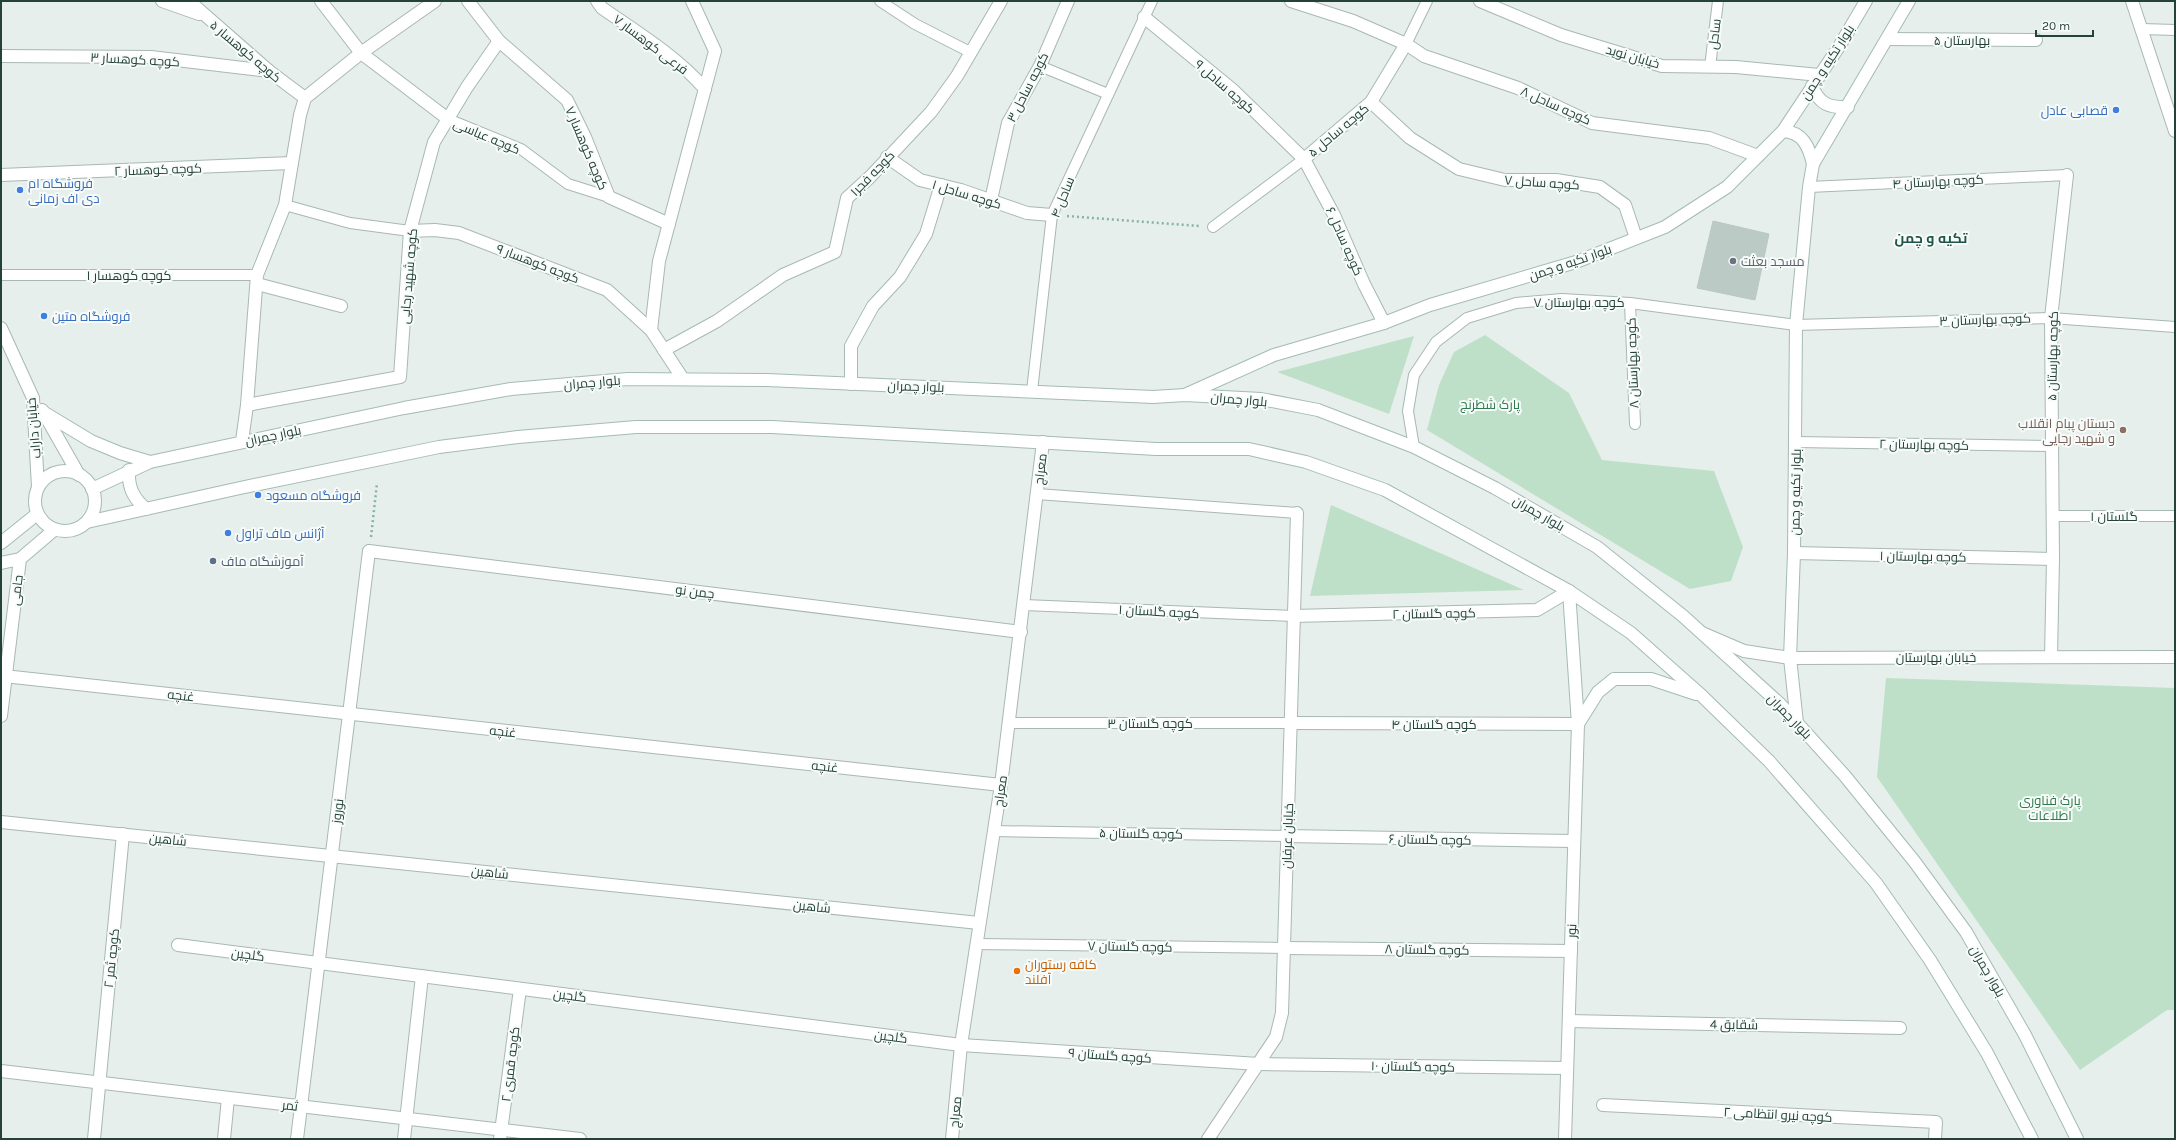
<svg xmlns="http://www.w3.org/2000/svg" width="2176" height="1140" font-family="Karla,Cairo,sans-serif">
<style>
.green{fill:#bfe0c8}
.building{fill:#bbcac4;stroke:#b8c9c2}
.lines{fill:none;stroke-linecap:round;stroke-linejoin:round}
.service-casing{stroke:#a8b8b2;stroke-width:12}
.minor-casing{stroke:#a8b8b2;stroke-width:14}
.tertiary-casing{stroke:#a8b8b2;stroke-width:14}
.secondary-casing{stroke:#a4bbb3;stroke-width:14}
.path{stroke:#86b3a5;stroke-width:2.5;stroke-dasharray:2 3;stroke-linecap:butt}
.service{stroke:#fff;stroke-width:10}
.minor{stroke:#fff;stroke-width:12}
.tertiary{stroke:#fff;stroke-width:12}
.secondary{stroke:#fff;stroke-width:12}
.shop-dot{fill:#3f7fe0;stroke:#f7fbf9;stroke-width:1.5}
.worship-dot{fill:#6b7280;stroke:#f7fbf9;stroke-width:1.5}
.education-dot{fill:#8d6e63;stroke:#f7fbf9;stroke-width:1.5}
.service-dot{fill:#5c6f8a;stroke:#f7fbf9;stroke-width:1.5}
.food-dot{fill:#e8710a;stroke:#f7fbf9;stroke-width:1.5}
.labels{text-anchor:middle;stroke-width:4;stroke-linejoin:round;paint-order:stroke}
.street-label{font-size:13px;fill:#24423a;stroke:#f7fbf9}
.shop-label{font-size:13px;fill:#366cbe;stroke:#f7fbf9;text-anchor:start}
.worship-label{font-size:13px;fill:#5b616d;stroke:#f7fbf9;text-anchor:start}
.park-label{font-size:13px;fill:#2d7a4b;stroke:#f7fbf9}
.education-label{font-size:13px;fill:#785e54;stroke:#f7fbf9;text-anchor:end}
.service-label{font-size:13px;fill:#4e5e75;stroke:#f7fbf9;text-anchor:start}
.food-label{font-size:13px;fill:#c56008;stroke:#f7fbf9;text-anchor:start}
.neighbourhood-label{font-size:14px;font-weight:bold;fill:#1f5548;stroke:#f7fbf9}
</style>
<rect width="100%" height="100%" fill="#e6efeb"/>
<g class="green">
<polygon points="1485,335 1569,393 1602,460 1714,471 1743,547 1731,581 1690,589 1427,430 1439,385 1454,352"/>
<polygon points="1414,336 1389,414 1277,372"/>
<polygon points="1331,505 1524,590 1310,596"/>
<polygon points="1886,678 2175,688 2175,1010 2167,1010 2080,1070 1877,777"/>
</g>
<polygon class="building" points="1713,221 1769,234 1755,300 1697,288"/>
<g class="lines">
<g class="service-casing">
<g id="service">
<polyline points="880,1 915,24 970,52"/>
<polyline points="2142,29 2175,30"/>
<polyline points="1406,44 1427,1"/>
<polyline points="1040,66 1108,94"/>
<polyline points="1710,67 1718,1"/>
<polyline points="448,119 521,149 568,184 609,197"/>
<polyline points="1809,187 2067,175"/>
<polyline points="285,205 350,223 410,231"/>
<polyline points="1213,227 1304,159"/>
<polyline points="1,275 257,275"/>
<polyline points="1630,303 1635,424"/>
<polyline points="1032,391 1052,215 1152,1"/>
<polyline points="1796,442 2052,446"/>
<polyline points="1414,447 1408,411 1414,375 1436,342 1467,318 1516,303 1562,299 1630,303 1796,325 2051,318 2175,327"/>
<polyline points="1037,494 1297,513"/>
<polyline points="2053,516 2175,516"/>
<polyline points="1024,605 1293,616"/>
<polyline points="1010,723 1290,723"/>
<polyline points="994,831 1287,836"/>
<polyline points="976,944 1284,948"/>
</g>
</g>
<g class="minor-casing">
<g id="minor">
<polyline points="162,1 199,14"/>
<polyline points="189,1 269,71 305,98"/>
<polyline points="321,1 361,53 448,119"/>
<polyline points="468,1 499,41 567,100 585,137 609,197 669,224"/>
<path d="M 597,1 L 602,8 C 638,33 676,56 705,89"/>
<polyline points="1291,1 1353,21 1406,44 1424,56 1518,88 1592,123 1709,138 1758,156"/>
<polyline points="1480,1 1561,35 1662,66 1736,67 1819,75"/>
<polyline points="2132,1 2175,131"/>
<polyline points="1144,17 1234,91 1304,159 1334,215 1364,284 1384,323"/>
<polyline points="1888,39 2036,40"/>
<polyline points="1,56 151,57 269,71"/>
<polyline points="1371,102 1410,138 1459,169 1505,180 1556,180 1600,187 1625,205 1636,238"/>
<polyline points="887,157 920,180 961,190 1027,213 1052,215"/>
<polyline points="1304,159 1371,102 1406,44"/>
<polyline points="1,175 292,163"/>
<polyline points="991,200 1008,123 1040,66 1068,1"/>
<polyline points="410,231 435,230 459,233 607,290 651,330 683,379"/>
<polyline points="257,284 341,306"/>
<polyline points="651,330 659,261 715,51 692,1"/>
<polyline points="664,350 717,321 783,275 835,252 847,198 870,177 931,112 957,76 1001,1"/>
<polyline points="851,384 851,346 873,306 900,277 926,234 941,185"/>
<polyline points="247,405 400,377 410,231 434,142 467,87 499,41"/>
<polyline points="242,441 247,405 257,275 285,205 300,115 305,98 361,53 435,1"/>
<polyline points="1794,553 2053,559"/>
<polyline points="1293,616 1537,610 1569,591"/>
<polyline points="1702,633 1744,651 1790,658 2175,657"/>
<polyline points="2051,657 2053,559 2051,318 2067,175"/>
<polyline points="4,676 1001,785"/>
<polyline points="1290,723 1578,724 1565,1139"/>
<polyline points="1,822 979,923"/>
<polyline points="1287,836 1574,841"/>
<polyline points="178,945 961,1045 1259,1064 1567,1068"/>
<polyline points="1284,948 1571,951"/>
<polyline points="1569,1021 1900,1028"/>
<polyline points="1,1071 580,1139"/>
<polyline points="1603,1105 1936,1122 1935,1139"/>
<polyline points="94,1139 123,834"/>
<polyline points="224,1139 228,1098"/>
<polyline points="297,1139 369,551 1021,632"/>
<polyline points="404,1139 422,976"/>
<polyline points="500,1139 520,989"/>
<polyline points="1208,1139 1276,1037 1282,1013 1297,513"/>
</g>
</g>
<g class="tertiary-casing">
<g id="tertiary">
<polyline points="1,328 33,398 38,487"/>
<polyline points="42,410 79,475"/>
<polyline points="1,716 20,559"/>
<polyline points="952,1139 961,1045 1001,785 1043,442"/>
</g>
</g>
<g class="secondary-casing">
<g id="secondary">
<path d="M 1812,86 C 1819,104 1829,108 1848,107"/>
<path d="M 1783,131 C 1803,132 1809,147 1813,164"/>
<polyline points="1187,394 1274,355 1384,323 1430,305 1576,262 1665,227 1727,187 1783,131 1840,45 1866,1"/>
<polyline points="43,412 91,441 120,453 150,462"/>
<path d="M 129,470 C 128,487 133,498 146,509"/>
<circle cx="65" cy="501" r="30"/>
<polyline points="92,489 150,462 404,408 511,389 628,379 767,380 1153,397 1185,395 1261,399 1318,410 1414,447 1495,488 1597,547 1683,616 1780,704 1845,776 1914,861 1966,932 2025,1035 2077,1139"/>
<polyline points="87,522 240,488 439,447 518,437 636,427 772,427 1156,449 1249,449 1306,462 1385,490 1569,591 1631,633 1701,695 1769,761 1876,883 1930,960 1987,1053 2032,1139"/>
<polyline points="1,543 37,514"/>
<polyline points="1,563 20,559 54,530"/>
<polyline points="1569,591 1578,724"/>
<polyline points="1797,723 1790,658 1794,553 1796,325 1809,187 1813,164 1909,1"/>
<polyline points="1578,724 1598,692 1614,679 1651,679 1696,694"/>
</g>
</g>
<g class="path">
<polyline points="1067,216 1199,226"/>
<polyline points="371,537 377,483"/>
</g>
<use href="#service" class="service"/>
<use href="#minor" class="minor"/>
<use href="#tertiary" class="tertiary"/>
<use href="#secondary" class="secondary"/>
</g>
<g class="shop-dot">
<circle cx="2116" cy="110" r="4"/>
<circle cx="20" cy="190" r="4"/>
<circle cx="44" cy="316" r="4"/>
<circle cx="258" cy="495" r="4"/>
<circle cx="228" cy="533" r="4"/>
</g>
<circle class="worship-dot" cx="1733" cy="261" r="4"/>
<circle class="education-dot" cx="2123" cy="430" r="4"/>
<circle class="service-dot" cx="213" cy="561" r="4"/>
<circle class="food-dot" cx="1017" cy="971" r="4"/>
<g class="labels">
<g class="street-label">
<text transform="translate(1714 34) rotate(-83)" y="5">ساحل</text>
<text x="1962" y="45">بهارستان ۵</text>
<text transform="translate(651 44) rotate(37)" y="5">فرعی کوهسار ۷</text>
<text transform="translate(246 51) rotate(40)" y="5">کوچه کوهسار ۵</text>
<text transform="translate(1633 56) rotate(16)" y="5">خیابان نوید</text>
<text transform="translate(135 59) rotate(3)" y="5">کوچه کوهسار ۳</text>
<text transform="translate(1827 62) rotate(-57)" y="5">بلوار تکیه و چمن</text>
<text transform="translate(1225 86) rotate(41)" y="5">کوچه ساحل ۹</text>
<text transform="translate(1027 87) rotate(-63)" y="5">کوچه ساحل ۳</text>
<text transform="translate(1556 105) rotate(24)" y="5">کوچه ساحل ۸</text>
<text transform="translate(1338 130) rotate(-40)" y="5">کوچه ساحل ۵</text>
<text transform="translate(487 136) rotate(23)" y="5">کوچه عباسی</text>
<text transform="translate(587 148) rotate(67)" y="5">کوچه کوهسار ۷</text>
<text transform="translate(158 169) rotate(-2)" y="5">کوچه کوهسار ۲</text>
<text transform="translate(872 173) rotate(-46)" y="5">کوچه فجر۱</text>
<text transform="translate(1938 181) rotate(-3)" y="5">کوچه بهارستان ۴</text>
<text transform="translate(1542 182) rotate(4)" y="5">کوچه ساحل ۷</text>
<text transform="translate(967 194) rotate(17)" y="5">کوچه ساحل ۱</text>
<text transform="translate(1062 197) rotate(-68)" y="5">ساحل ۴</text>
<text transform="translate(1345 241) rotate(66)" y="5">کوچه ساحل ۶</text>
<text transform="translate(1570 262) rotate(-19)" y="5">بلوار تکیه و چمن</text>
<text transform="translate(538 263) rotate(21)" y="5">کوچه کوهسار ۹</text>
<text x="129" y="280">کوچه کوهسار ۱</text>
<text transform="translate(408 276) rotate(-85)" y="5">کوچه شهید رجایی</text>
<text x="1579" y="307">کوچه بهارستان ۷</text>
<text transform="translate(1985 319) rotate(-2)" y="5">کوچه بهارستان ۳</text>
<text transform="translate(2052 356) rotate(-89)" y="5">کوچه بهارستان ۵</text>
<text transform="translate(1632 363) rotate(-92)" y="5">کوچه بهارستان ۸</text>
<text transform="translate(592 382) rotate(-5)" y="5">بلوار چمران</text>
<text transform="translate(916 386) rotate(2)" y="5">بلوار چمران</text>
<text transform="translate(1239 399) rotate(5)" y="5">بلوار چمران</text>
<text transform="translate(33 428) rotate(-95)" y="5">خیابان داراب</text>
<text transform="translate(273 435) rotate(-12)" y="5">بلوار چمران</text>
<text transform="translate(1924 444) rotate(1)" y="5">کوچه بهارستان ۲</text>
<text transform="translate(1040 469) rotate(-83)" y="5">معراج</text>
<text transform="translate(1795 492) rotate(-89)" y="5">بلوار تکیه و چمن</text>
<text transform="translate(1539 513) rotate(30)" y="5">بلوار چمران</text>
<text x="2114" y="521">گلستان ١</text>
<text transform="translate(1923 556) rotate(1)" y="5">کوچه بهارستان ۱</text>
<text transform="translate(16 590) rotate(-83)" y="5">جامی</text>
<text transform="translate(695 591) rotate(7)" y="5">چمن نو</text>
<text transform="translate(1159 611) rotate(3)" y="5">کوچه گلستان ۱</text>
<text transform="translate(1434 613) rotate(-1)" y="5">کوچه گلستان ۲</text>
<text x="1936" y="662">خیابان بهارستان</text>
<text transform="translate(181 695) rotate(6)" y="5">غنچه</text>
<text transform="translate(1790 716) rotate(46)" y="5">بلوار چمران</text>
<text x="1150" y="728">کوچه گلستان ۳</text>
<text x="1434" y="729">کوچه گلستان ۴</text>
<text transform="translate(503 731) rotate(6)" y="5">غنچه</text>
<text transform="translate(825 766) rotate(6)" y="5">غنچه</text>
<text transform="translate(1000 791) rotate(-82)" y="5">معراج</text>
<text transform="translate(337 811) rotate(-83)" y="5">نوروز</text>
<text transform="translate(1141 833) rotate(1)" y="5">کوچه گلستان ۵</text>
<text transform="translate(1287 836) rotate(-88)" y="5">خیابان عرفان</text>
<text transform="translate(168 839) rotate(6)" y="5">شاهین</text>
<text transform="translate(1430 839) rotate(1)" y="5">کوچه گلستان ۶</text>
<text transform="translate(490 872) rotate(6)" y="5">شاهین</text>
<text transform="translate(812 906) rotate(6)" y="5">شاهین</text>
<text transform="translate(1571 931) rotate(-88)" y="5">نور</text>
<text transform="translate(1130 946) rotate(1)" y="5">کوچه گلستان ۷</text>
<text transform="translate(1427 949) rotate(1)" y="5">کوچه گلستان ۸</text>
<text transform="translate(248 954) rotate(7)" y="5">گلچین</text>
<text transform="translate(111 958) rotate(-84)" y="5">کوچه ثمر ۲</text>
<text transform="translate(1988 971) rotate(60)" y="5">بلوار چمران</text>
<text transform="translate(570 995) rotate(7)" y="5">گلچین</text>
<text transform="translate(1734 1024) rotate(1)" y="5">شقایق 4</text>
<text transform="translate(891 1036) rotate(7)" y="5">گلچین</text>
<text transform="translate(1110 1055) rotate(4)" y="5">کوچه گلستان ۹</text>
<text transform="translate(510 1064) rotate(-83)" y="5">کوچه قمری ۲</text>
<text transform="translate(1413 1066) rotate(1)" y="5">کوچه گلستان ۱۰</text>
<text transform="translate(290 1105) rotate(6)" y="5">ثمر</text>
<text transform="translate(955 1112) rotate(-85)" y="5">معراج</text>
<text transform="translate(1778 1114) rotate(3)" y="5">کوچه نیرو انتظامی ۲</text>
</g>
<g class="shop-label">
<text x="2108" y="115" text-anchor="end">قصابی عادل</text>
<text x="28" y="188">فروشگاه ام<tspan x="28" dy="15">دی اف زمانی</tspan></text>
<text x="52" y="321">فروشگاه متین</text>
<text x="266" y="500">فروشگاه مسعود</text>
<text x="236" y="538">آژانس ماف تراول</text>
</g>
<g class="worship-label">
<text x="1741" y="266">مسجد بعثت</text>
</g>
<g class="park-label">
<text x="1490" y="409">پارک شطرنج</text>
<text x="2050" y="805">پارک فناوری<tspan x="2050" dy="15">اطلاعات</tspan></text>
</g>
<g class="education-label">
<text x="2115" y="428">دبستان پبام انقلاب<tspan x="2115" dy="15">و شهید رجایی</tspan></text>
</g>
<g class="service-label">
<text x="221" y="566">آموزشگاه ماف</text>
</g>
<g class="food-label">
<text x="1025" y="969">کافه رستوران<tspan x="1025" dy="15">آفلند</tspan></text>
</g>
<g class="neighbourhood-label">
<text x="1931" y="243">تکیه و چمن</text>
</g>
</g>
<rect width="2176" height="1140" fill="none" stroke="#24423a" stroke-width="4"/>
<path d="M2036 30v6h57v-6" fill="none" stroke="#24423a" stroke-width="2"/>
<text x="2042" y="30" font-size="12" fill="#24423a" stroke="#f7fbf9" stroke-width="3" paint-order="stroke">20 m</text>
</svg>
